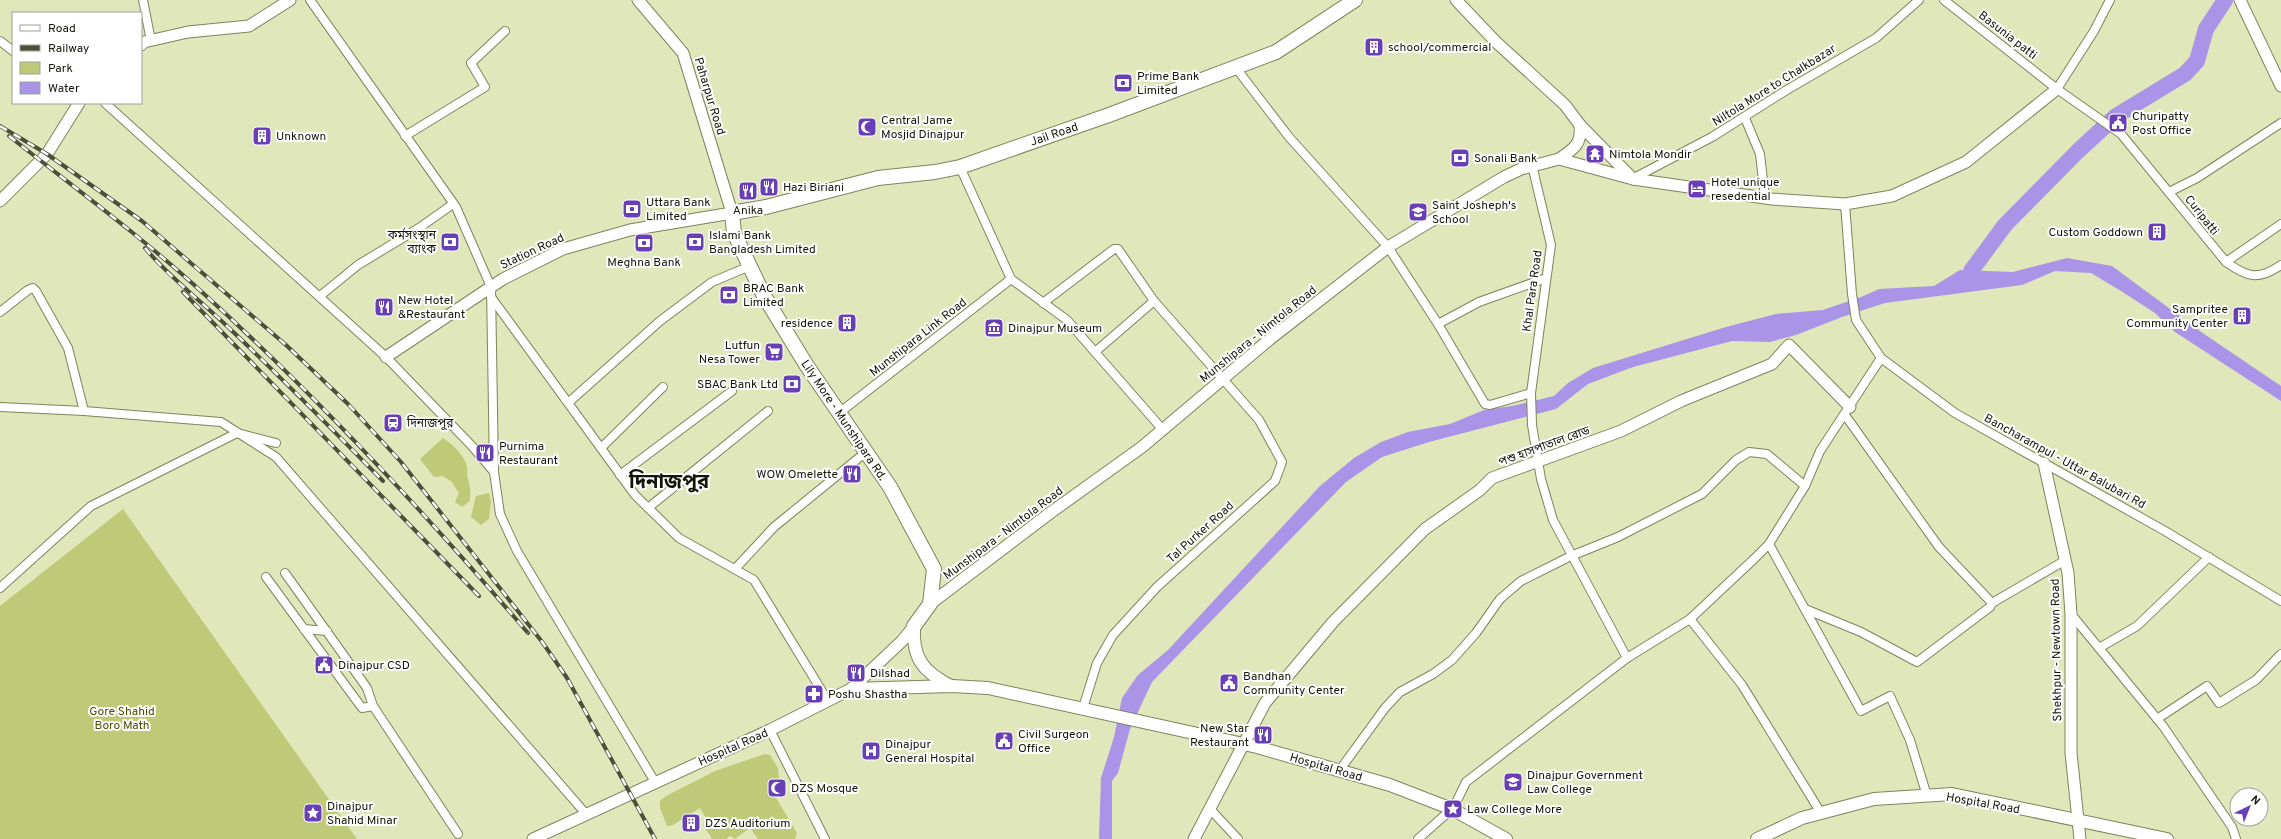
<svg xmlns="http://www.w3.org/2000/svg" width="2281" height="839" font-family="Overpass,'Noto Sans Bengali',sans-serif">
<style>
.green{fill:#bfca78}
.water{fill:#a994e7}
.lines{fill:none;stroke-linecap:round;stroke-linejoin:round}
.river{stroke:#a994e7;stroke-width:16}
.street-casing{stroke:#7e845b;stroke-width:10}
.secondary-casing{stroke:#7e845b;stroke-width:13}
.primary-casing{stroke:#7e845b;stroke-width:14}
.highway-casing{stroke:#7e845b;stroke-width:16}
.street{stroke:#fff;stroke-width:8}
.secondary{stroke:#fff;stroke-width:11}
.primary{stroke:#fff;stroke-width:12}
.highway{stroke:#fff;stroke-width:14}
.rail-casing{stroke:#4c5039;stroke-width:4}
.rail{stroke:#fff;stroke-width:2.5;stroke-dasharray:8;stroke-linecap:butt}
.labels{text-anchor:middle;stroke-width:4;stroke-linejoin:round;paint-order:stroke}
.street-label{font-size:12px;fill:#131506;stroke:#fff}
.poi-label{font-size:12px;fill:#131506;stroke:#fff;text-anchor:start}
.park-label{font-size:12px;fill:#484e03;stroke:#fff}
.town-label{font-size:20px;font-weight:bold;fill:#131506;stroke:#fff}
</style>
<rect width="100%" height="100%" fill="#e0e7bb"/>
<g class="green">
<path d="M 443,438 C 453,445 464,454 467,467 C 468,471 466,475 468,479 C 470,487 471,492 470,501 L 462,507 L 455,502 L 459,493 L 451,481 L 442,476 L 434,477 L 420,459 Z"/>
<polygon points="489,493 491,501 489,519 481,525 471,517 476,496"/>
<polygon points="123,509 357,839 0,839 0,606"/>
<polygon points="765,754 770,755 778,768 779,779 769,786 797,833 795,839 758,839 750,828 735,839 730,836 726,839 712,839 703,825 708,822 700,808 673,825 667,826 660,808 660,801 666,796 715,771"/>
</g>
<polygon class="water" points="2067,258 2112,266 2204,334 2281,386 2281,401 2175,332 2155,313 2121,291 2091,273 2055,271 2022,285 1885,303 1842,317 1796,335 1770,342 1732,341 1633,367 1588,384 1556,409 1429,442 1382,457 1346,482 1152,682 1130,729 1118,773 1112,781 1112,839 1099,839 1101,778 1114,737 1122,698 1138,675 1168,650 1320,486 1354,458 1381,442 1408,432 1450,424 1484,410 1512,406 1554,396 1568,383 1593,368 1726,327 1776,314 1823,310 1861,297 1879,289 1934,286 1960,270 2013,272"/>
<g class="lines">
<polyline class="river" points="1971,271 2005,225 2078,151 2116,116 2185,74 2197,61 2206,29 2225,0"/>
<g class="street-casing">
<g id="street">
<polyline points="143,0 151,41"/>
<polyline points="310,0 456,207 491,287 494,472"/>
<path d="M 1944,0 L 2057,89 L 2121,134 L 2226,262 C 2247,277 2258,281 2281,265"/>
<polyline points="0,41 13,51"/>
<polyline points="1236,68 1289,137 1388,247 1438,324 1479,302 1546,278"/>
<polyline points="2057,89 2094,31 2110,0"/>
<polyline points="105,103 386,357 471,445 494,472 500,514 517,551 655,782"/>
<polyline points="1745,118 1760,154 1765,198"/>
<polyline points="405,136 485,87 471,63 505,31"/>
<polyline points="1532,165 1551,245 1531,393 1532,425 1541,479 1553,520 1627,658"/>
<polyline points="960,167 1011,279 1067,320 1163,430"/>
<polyline points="1634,178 1712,137 1785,91 1876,38 1919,0"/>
<polyline points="2169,192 2197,178 2281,123"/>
<polyline points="1845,204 1852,294 1856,320 1881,358 1955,413 2165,531 2281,601"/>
<polyline points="2226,262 2281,224"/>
<polyline points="320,296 358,265 419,228 453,204"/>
<polyline points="491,297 635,495 679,538 754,580 828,701"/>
<polyline points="1043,303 1114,249 1118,249 1154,301 1259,420 1282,462 1275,481 1157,587 1113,635 1097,663 1083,708"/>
<polyline points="0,312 28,290 33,288 36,291 68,348 84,411"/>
<polyline points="1438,324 1485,404 1490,405 1531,393"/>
<polyline points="1095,352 1154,301"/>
<polyline points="568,403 660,321 712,282 750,266"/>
<polyline points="0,407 84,411 221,422 276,457 586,814"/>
<polyline points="839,413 1011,279"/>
<polyline points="1845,415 1939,547 1992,603 2064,561"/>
<polyline points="601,448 663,387"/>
<polyline points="620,475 732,391"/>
<polyline points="648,508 768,411"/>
<polyline points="1769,544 1861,711 1890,696 1910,740 1927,796"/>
<polyline points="735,569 774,527 866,452"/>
<polyline points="285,573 367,688 373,706 458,834"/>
<polyline points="266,577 362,708 373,706"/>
<polyline points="0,588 91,506 237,433 276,443"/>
<polyline points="1805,609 1861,632 1917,662 1990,607 1992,603"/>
<polyline points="2071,614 2163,726 2232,827 2236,839"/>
<polyline points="1690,619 1742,685 1821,813"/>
<polyline points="304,629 327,631"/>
<polyline points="2099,648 2137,626 2209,557"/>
<polyline points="2157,719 2207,686 2219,703 2256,680 2281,654"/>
<polyline points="770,730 825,839"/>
<polyline points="1339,771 1385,708 1400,692 1433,674 1452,660 1476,633 1500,599 1521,581 1571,556 1618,537 1702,494 1736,460 1749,452 1767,454 1805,486"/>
<polyline points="1210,809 1238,839"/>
<polyline points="1418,839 1454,807 1466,782 1627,658 1690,619 1754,559 1769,544 1805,486 1820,451 1881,358"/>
</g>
</g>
<g class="secondary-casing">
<g id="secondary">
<polyline points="1456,0 1496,42 1565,105 1580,125 1633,179 1772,199 1845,204 1892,196 1966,162 2057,89"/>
<polyline points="2240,0 2281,86"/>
<polyline points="141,45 144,42 188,32 249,26 290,0"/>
<path d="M 1559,159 C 1574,149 1582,144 1580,125"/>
<polyline points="0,201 47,154 79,103"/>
<polyline points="386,357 503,279 563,249 630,230 732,213 683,53 638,0"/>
<polyline points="2044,463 2068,573 2071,614 2071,753 2080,839"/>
<polyline points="930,604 1050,513 1142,447 1270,339 1388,247 1504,177 1521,169 1559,159 1633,179"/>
<polyline points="533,839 770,730 851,689 902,641 914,626"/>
<polyline points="1194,839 1265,703 1333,622 1425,529 1480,490 1492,478 1621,431 1681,401 1772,364 1789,345 1850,407"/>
</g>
</g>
<g class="primary-casing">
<g id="primary">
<path d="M 914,626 C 912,658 923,672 951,686"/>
<polyline points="851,689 952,686 988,688 1257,747 1390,785 1452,809 1506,839"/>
<polyline points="1757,839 1802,818 1874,799 1952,794 2167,839"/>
</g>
</g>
<g class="highway-casing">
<polyline id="highway" points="914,626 930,604 934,569 890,487 807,366 764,296 734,233 732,213 766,207 878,178 935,172 960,167 1109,115 1276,52 1355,0"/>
</g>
<use href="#street" class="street"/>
<use href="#secondary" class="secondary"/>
<use href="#primary" class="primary"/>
<use href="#highway" class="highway"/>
<g class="rail-casing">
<g id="rail">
<polyline points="0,126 47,154 142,221 286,345 348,404 401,462 543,643 567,678 655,839"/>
<path d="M 9,136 C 75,188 142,237 203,293 C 319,398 426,514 528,633"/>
<path d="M 145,248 C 169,277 200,300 228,327 C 281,377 332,429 383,481"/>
<polyline points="183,292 479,596"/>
</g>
</g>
<use href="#rail" class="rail"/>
</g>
<defs>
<g id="building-square" transform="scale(1)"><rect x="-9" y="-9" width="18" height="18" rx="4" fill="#693fb7" stroke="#fff"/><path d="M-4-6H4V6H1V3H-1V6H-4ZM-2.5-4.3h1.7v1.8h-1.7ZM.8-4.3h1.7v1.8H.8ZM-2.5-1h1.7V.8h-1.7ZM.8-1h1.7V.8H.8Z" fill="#fff"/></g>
<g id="bank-square" transform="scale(1)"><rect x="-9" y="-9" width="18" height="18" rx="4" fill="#693fb7" stroke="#fff"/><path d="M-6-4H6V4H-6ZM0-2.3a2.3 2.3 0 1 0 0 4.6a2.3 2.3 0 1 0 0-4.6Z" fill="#fff"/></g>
<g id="civic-square" transform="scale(1)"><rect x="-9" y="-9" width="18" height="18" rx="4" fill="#693fb7" stroke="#fff"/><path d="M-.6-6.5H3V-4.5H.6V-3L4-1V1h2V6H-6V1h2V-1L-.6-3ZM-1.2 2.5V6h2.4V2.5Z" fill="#fff"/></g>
<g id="mosque-square" transform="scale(1)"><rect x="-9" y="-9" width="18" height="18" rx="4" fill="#693fb7" stroke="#fff"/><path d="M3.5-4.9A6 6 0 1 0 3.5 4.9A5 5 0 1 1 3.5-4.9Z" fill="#fff"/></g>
<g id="temple-square" transform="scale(1)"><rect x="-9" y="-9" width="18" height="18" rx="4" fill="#693fb7" stroke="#fff"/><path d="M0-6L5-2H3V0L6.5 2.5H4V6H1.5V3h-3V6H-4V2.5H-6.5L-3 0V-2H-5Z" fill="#fff"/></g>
<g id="restaurant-square" transform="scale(1)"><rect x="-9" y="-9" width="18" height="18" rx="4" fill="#693fb7" stroke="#fff"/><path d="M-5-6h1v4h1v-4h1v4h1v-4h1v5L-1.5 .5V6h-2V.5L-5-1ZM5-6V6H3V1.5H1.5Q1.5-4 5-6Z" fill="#fff"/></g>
<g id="hotel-square" transform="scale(1)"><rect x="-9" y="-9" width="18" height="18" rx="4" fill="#693fb7" stroke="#fff"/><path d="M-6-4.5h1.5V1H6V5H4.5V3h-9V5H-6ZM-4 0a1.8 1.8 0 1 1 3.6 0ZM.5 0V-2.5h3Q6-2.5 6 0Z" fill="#fff"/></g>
<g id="school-square" transform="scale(1)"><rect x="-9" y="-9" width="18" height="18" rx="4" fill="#693fb7" stroke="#fff"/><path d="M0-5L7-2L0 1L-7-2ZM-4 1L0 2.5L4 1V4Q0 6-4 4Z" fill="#fff"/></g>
<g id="museum-square" transform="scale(1)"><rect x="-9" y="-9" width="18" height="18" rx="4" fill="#693fb7" stroke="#fff"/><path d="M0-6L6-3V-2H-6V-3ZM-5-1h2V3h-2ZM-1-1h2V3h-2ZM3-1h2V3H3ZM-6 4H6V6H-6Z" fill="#fff"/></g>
<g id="supermarket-square" transform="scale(1)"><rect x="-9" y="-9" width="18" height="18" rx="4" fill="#693fb7" stroke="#fff"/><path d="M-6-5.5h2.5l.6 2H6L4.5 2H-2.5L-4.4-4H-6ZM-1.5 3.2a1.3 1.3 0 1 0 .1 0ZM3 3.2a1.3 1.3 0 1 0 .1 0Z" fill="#fff"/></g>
<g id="station-square" transform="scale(1)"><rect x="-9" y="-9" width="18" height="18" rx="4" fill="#693fb7" stroke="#fff"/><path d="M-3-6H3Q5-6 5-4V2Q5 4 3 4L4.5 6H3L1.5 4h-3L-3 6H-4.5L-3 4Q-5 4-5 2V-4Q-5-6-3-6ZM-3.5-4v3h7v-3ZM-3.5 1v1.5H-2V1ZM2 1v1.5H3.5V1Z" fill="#fff"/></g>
<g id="pharmacy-square" transform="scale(1)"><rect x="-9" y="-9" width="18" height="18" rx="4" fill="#693fb7" stroke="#fff"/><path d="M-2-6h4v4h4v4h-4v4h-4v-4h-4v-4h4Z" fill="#fff"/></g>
<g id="hospital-square" transform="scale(1)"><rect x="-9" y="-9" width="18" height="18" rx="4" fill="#693fb7" stroke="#fff"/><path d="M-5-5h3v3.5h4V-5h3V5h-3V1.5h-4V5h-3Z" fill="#fff"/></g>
<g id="sight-square" transform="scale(1)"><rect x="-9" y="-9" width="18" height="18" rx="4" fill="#693fb7" stroke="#fff"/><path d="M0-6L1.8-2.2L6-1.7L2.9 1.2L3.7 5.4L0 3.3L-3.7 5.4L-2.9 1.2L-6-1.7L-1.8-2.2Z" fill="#fff"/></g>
</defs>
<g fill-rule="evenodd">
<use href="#building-square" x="1374" y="47"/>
<use href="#bank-square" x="1123" y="83"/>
<use href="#civic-square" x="2118" y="123"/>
<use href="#mosque-square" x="867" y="127"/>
<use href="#building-square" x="262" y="136"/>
<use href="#temple-square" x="1595" y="154"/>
<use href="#bank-square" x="1460" y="158"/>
<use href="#restaurant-square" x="769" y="187"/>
<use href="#hotel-square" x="1697" y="189"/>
<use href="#restaurant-square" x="748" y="191"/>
<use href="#bank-square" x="632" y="209"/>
<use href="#school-square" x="1418" y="212"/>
<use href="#building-square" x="2157" y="232"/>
<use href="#bank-square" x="450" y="242"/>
<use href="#bank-square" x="695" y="242"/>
<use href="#bank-square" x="644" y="243"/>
<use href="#bank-square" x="729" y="295"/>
<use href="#restaurant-square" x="384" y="307"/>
<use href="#building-square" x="2242" y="316"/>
<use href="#building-square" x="847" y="323"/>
<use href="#museum-square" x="994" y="328"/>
<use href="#supermarket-square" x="774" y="352"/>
<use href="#bank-square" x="792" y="384"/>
<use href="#station-square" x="393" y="423"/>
<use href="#restaurant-square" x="485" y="453"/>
<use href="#restaurant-square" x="852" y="474"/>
<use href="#civic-square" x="324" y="665"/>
<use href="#restaurant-square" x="856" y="673"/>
<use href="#civic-square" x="1229" y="683"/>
<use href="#pharmacy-square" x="814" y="694"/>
<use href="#restaurant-square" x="1263" y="735"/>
<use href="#civic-square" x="1004" y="741"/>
<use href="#hospital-square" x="871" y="751"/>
<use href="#school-square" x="1513" y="782"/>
<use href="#mosque-square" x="777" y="788"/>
<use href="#sight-square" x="1453" y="809"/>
<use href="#sight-square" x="313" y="813"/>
<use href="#building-square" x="691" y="823"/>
</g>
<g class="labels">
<g class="street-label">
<text transform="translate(2008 35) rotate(38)" y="4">Basunia patti</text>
<text transform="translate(1774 85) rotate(-32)" y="4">Niltola More to Chalkbazar</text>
<text transform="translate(710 96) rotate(73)" y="4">Paharpur Road</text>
<text transform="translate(1054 134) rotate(-19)" y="4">Jail Road</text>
<text transform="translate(2202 215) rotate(52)" y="4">Curipatti</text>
<text transform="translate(532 251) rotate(-25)" y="4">Station Road</text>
<text transform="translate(1532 291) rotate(-82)" y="4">Khal Para Road</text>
<text transform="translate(1258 334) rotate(-39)" y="4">Munshipara - Nimtola Road</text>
<text transform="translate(918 337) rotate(-38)" y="4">Munshipara Link Road</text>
<text transform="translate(844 420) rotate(56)" y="4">Lily More - Munshipara Rd.</text>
<text transform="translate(1544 446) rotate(-20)" y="4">পশু হাসপাতাল রোড</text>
<text transform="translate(2065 461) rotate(29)" y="4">Bancharampul - Uttar Balubari Rd</text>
<text transform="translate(1200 532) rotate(-42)" y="4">Tal Purker Road</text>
<text transform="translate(1003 533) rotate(-37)" y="4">Munshipara - Nimtola Road</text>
<text transform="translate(2056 650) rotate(-91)" y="4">Shekhpur - Newtown Road</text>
<text transform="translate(733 747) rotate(-24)" y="4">Hospital Road</text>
<text transform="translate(1326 767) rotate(16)" y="4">Hospital Road</text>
<text transform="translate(1983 803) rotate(10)" y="4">Hospital Road</text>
</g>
<g class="poi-label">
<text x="1388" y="51">school/commercial</text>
<text x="1137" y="80">Prime Bank<tspan x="1137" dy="14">Limited</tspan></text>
<text x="2132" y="120">Churipatty<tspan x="2132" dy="14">Post Office</tspan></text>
<text x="881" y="124">Central Jame<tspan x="881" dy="14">Mosjid Dinajpur</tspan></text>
<text x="276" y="140">Unknown</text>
<text x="1609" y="158">Nimtola Mondir</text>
<text x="1474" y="162">Sonali Bank</text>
<text x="1711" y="186">Hotel unique<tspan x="1711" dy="14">resedential</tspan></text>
<text x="783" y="191">Hazi Biriani</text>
<text x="646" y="206">Uttara Bank<tspan x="646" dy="14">Limited</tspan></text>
<text x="1432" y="209">Saint Josheph's<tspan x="1432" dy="14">School</tspan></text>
<text x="748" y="214" text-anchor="middle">Anika</text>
<text x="2143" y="236" text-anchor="end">Custom Goddown</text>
<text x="436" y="239" text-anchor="end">কর্মসংস্থান<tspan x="436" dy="14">ব্যাংক</tspan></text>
<text x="709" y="239">Islami Bank<tspan x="709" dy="14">Bangladesh Limited</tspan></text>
<text x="644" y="266" text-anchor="middle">Meghna Bank</text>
<text x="743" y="292">BRAC Bank<tspan x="743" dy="14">Limited</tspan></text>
<text x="398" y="304">New Hotel<tspan x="398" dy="14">&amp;Restaurant</tspan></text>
<text x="2228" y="313" text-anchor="end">Sampritee<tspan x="2228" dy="14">Community Center</tspan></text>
<text x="833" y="327" text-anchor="end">residence</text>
<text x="1008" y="332">Dinajpur Museum</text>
<text x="760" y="349" text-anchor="end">Lutfun<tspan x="760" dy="14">Nesa Tower</tspan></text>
<text x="778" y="388" text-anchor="end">SBAC Bank Ltd</text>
<text x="407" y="427">দিনাজপুর</text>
<text x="499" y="450">Purnima<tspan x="499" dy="14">Restaurant</tspan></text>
<text x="838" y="478" text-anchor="end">WOW Omelette</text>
<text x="338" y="669">Dinajpur CSD</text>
<text x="870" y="677">Dilshad</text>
<text x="1243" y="680">Bandhan<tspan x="1243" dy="14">Community Center</tspan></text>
<text x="828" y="698">Poshu Shastha</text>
<text x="1249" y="732" text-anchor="end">New Star<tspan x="1249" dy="14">Restaurant</tspan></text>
<text x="1018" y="738">Civil Surgeon<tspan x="1018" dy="14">Office</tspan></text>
<text x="885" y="748">Dinajpur<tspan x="885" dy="14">General Hospital</tspan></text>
<text x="1527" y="779">Dinajpur Government<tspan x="1527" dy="14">Law College</tspan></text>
<text x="791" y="792">DZS Mosque</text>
<text x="327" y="810">Dinajpur<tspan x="327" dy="14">Shahid Minar</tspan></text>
<text x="1467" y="813">Law College More</text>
<text x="705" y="827">DZS Auditorium</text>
</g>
<g class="park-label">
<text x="122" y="715">Gore Shahid<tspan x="122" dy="14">Boro Math</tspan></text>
</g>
<g class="town-label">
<text x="669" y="488">দিনাজপুর</text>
</g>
</g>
<rect x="12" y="12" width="130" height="92" fill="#ffffff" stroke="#a1a19b"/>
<rect x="20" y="25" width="20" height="6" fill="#ffffff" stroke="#a1a19b"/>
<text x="48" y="32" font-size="12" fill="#131506">Road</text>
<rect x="20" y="45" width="20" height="6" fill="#4c5039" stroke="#a1a19b"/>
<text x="48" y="52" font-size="12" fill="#131506">Railway</text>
<rect x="20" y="62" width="20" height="12" fill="#bfca78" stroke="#a1a19b"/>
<text x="48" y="72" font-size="12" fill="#131506">Park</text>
<rect x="20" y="82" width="20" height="12" fill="#a994e7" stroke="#a1a19b"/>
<text x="48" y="92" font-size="12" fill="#131506">Water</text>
<g transform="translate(2249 807) rotate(43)"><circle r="19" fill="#ffffff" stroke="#a1a19b"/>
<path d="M0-3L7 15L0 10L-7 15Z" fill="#693fb7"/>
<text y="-6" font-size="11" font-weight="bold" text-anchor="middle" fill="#131506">N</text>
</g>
</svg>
